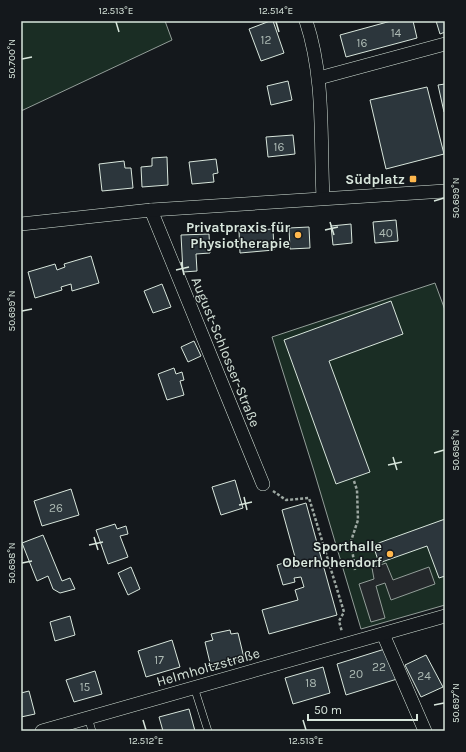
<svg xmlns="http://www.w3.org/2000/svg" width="466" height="752" font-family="Karla,sans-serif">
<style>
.green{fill:#1a2d24;stroke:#939e99}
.parking{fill:#24282b;stroke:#939e99}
.building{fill:#2c363c;stroke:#d8e6dc}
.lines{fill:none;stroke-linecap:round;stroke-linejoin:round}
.service-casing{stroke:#d8e6dc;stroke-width:8}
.minor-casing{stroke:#d8e6dc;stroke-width:14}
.path{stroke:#9da8a2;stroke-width:2.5;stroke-dasharray:3 2;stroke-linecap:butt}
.service{stroke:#14181c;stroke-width:7}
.minor{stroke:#14181c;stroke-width:13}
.ticks{fill:none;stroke:#d8e6dc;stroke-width:1.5}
.poi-dot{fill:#ffb74d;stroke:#14181c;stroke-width:1.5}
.labels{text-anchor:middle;stroke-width:3;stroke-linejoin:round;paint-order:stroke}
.number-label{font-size:12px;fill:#adbab4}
.poi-label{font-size:14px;font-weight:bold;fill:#d8e6dc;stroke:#14181c;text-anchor:end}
.street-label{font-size:14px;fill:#d8e6dc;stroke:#14181c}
.neatline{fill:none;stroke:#d8e6dc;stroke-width:1.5}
.ticks-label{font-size:10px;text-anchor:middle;fill:#d8e6dc}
</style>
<rect width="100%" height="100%" fill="#14181c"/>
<g class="green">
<polygon points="21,21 165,21 172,40 21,111"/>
<polygon points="435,283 445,310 445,605 361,629 314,471 272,337"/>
</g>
<polygon class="parking" points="386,563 393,580 429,567 435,584 391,600 385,583 376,586 385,618 371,622 359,584 374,579 372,568"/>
<g class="building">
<polygon points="270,21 273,21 284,53 261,61 249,29"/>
<polygon points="391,21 413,21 417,38 346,57 340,35"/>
<polygon points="436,21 445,21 445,32 440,34"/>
<polygon points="288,81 292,100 271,105 267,86"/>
<polygon points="445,84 445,112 444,112 438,85"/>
<polygon points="427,87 444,154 386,169 370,100"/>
<polygon points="293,135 295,154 268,157 266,137"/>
<polygon points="167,157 168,185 142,187 141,167 152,166 152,158"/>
<polygon points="216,159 218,173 213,174 214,182 192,184 189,162"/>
<polygon points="124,161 125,168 131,168 133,188 102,191 99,164"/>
<polygon points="396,220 398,241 375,243 373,222"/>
<polygon points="351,224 352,243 333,245 331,226"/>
<polygon points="309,227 310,248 290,249 289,228"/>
<polygon points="273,229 274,250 240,253 239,231"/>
<polygon points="209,234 210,253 196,254 197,271 183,272 181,235"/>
<polygon points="91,256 99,283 72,291 71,284 61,287 62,290 35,298 28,272 55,264 57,270 65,267 64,264"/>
<polygon points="162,284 171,307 153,313 144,291"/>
<polygon points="391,301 403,334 329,361 370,472 336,484 284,340"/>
<polygon points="194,341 201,356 188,362 181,347"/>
<polygon points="174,368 176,374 182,372 184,380 180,381 184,395 167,400 158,374"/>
<polygon points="235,480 243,508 221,515 212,487"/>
<polygon points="71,489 79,515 42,526 34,501"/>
<polygon points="306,503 337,615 269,634 262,610 298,600 295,590 304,587 301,577 294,578 295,582 283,585 277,565 290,561 292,566 297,564 282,510"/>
<polygon points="445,519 445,576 439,578 427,546 379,563 373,545"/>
<polygon points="115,524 117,529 126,526 128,534 120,536 128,557 108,564 96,530"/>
<polygon points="43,535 62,581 70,578 75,589 60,593 53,589 48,576 37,581 22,543"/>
<polygon points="131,567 140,589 128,595 118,573"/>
<polygon points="70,616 75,635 55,641 50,622"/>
<polygon points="230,630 231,634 238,633 244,658 211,667 205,642 213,640 211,634"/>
<polygon points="172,640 180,667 146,677 138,651"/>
<polygon points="388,648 397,679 346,695 337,664"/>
<polygon points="426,655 443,687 421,697 405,665"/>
<polygon points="323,667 330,693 293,704 285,678"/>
<polygon points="95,671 102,694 74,702 66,680"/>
<polygon points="29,691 35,714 21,717 21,693"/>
<polygon points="189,709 195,731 163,731 159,717"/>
</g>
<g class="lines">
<g class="service-casing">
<g id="service">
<polyline points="194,687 208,731"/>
<polyline points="88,717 92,731"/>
</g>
</g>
<g class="minor-casing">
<g id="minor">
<path d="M 306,21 C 325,78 320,139 323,198"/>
<polyline points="319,78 445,44"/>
<polyline points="151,210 263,484"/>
<polyline points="21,224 151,210 445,191"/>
<polyline points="383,634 425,731"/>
<polyline points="42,731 445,616"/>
</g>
</g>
<g class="path">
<polyline points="354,481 357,490 358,520 351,541 355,570"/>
<polyline points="273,491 286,500 309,498 344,612 339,621 342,632"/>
</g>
<use href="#service" class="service"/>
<use href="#minor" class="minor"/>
</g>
<path class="ticks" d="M 116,22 L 119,32M 276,22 L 279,32M 22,59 L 32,57M 434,201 L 444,198M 330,222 L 334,235M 325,230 L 338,227M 181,262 L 184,275M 176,270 L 189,267M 22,311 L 32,309M 434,453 L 444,450M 393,457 L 397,470M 388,465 L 402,462M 244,497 L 247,510M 239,505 L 252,502M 94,537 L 98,550M 89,545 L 103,542M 22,563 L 32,561M 434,705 L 444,703M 143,720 L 146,730M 303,720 L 306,730"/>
<g class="poi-dot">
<rect x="409" y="175" width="8" height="8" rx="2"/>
<circle cx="298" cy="235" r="4"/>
<circle cx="390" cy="554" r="4"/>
</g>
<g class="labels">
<g class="number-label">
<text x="396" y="37">14</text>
<text x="266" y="44">12</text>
<text x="362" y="47">16</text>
<text x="279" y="151">16</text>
<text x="386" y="237">40</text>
<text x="56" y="512">26</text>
<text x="159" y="664">17</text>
<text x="379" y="671">22</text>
<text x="356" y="678">20</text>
<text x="424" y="680">24</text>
<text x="311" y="687">18</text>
<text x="85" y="691">15</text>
</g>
<g class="poi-label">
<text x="405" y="184">Südplatz</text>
<text x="290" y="232">Privatpraxis für<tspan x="290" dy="16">Physiotherapie</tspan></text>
<text x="382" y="551">Sporthalle<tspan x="382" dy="16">Oberhohendorf</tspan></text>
</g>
<g class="street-label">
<text transform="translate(226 352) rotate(68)" y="5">August-Schlosser-Straße</text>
<text transform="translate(208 667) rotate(-16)" y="5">Helmholtzstraße</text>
</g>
</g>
<rect width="466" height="752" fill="none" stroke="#14181c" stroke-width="44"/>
<path d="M308 714v6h109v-6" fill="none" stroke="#d8e6dc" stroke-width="2"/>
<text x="314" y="714" font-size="12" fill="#d8e6dc" stroke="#14181c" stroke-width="3" paint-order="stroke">50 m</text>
<rect x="22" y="22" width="422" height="708" class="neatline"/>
<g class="ticks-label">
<text x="116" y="14">12.513°E</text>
<text x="276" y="14">12.514°E</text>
<text transform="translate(11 59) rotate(-90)" y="4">50.700°N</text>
<text transform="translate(455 198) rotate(-90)" y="4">50.699°N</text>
<text transform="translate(11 311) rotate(-90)" y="4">50.699°N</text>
<text transform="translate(455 450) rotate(-90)" y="4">50.698°N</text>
<text transform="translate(11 563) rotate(-90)" y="4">50.698°N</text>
<text transform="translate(455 703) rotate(-90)" y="4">50.697°N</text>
<text x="146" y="744">12.512°E</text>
<text x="306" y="744">12.513°E</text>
</g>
</svg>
